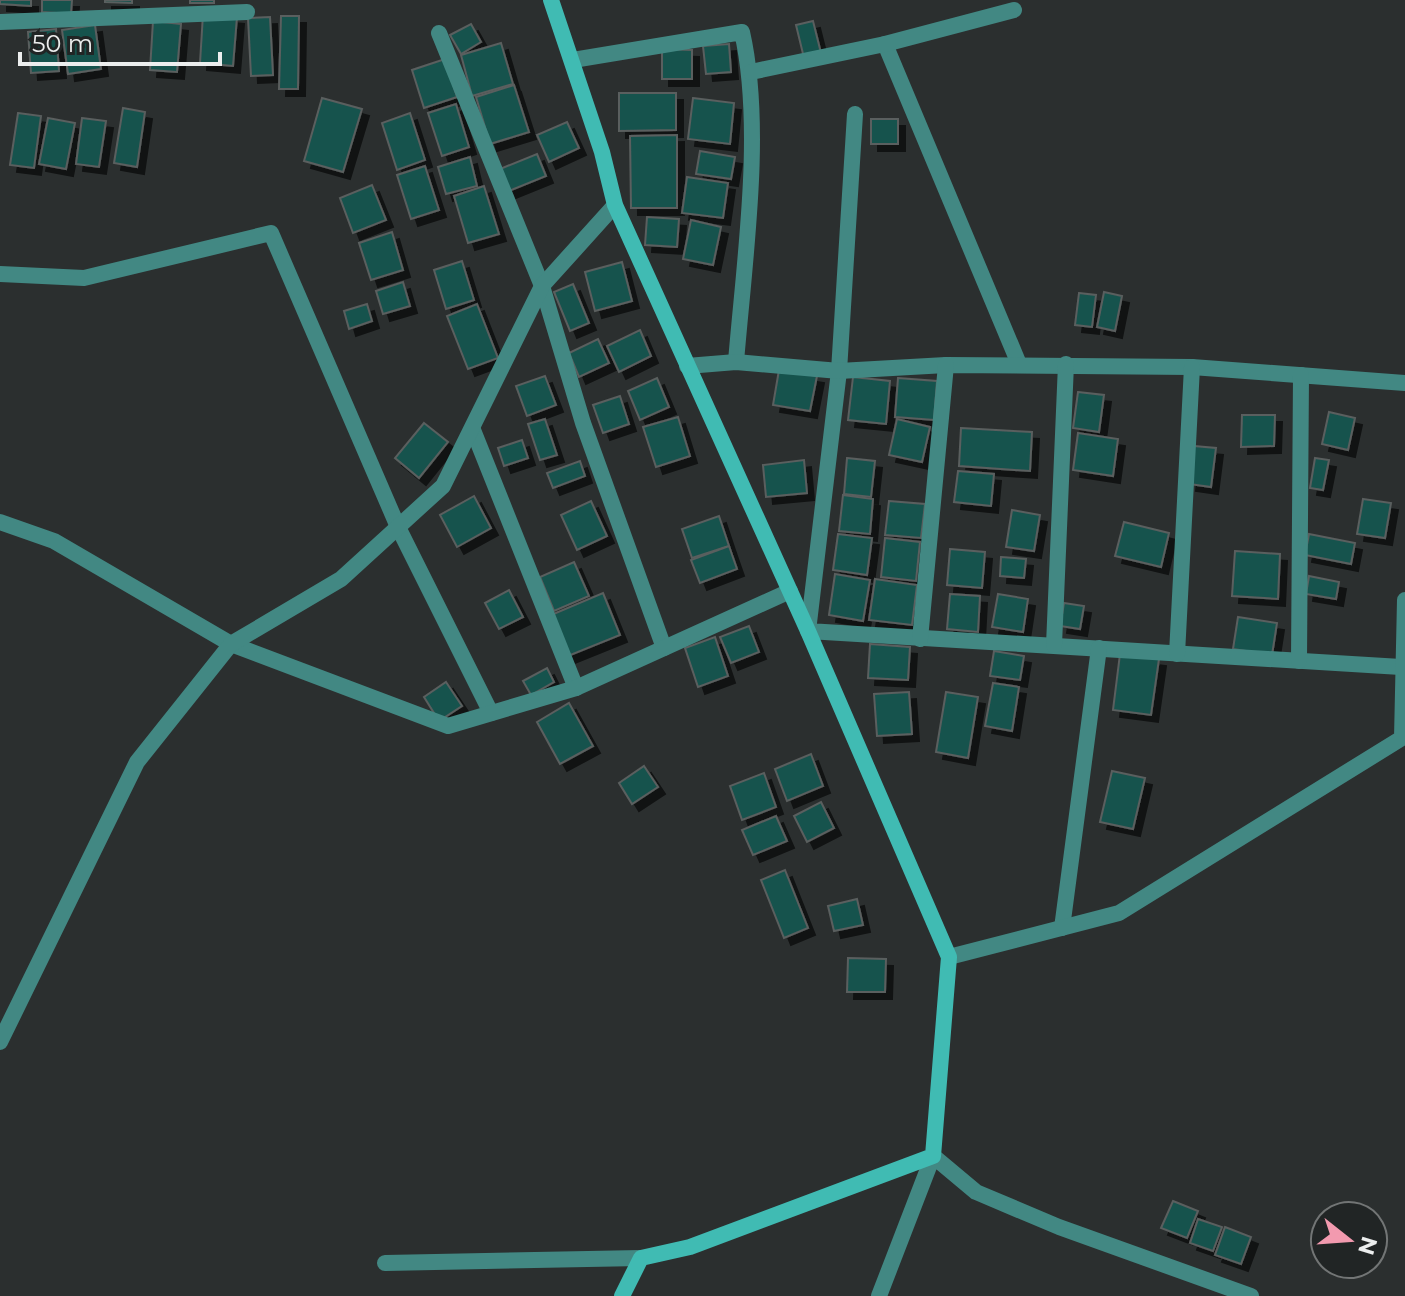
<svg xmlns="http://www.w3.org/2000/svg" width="1405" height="1296" font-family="Montserrat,sans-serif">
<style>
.building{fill:#18524e;stroke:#5a5f5e;stroke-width:2;filter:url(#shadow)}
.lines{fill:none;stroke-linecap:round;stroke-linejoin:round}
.minor{stroke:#428883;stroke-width:16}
.secondary{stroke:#40bbb3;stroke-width:16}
</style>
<defs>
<filter id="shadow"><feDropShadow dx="7" dy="7" stdDeviation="0" flood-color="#0009"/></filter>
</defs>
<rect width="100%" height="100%" fill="#2b2f2f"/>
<g class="building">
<polygon points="0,0 31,0 31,6 0,4"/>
<polygon points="42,0 72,0 71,14 42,12"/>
<polygon points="105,0 132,0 132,3 105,2"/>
<rect x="190" y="0" width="24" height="3"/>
<polygon points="203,14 237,17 233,66 200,63"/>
<polygon points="281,16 299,16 298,89 279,89"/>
<polygon points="270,17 273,75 251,76 248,18"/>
<polygon points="153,21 181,24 177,72 150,70"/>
<polygon points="813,21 821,53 804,58 796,25"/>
<polygon points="471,24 481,42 461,54 450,35"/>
<polygon points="95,25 101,69 68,74 62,30"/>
<polygon points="56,29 59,71 31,73 28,32"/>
<polygon points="501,43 513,84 472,96 461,55"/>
<polygon points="729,44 731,72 706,74 703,46"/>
<polygon points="662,49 692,50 692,79 662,79"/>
<polygon points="445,59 457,97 424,108 412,70"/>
<polygon points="514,85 529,132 490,144 476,97"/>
<polygon points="619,93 676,93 676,130 619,131"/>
<polygon points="322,98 362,109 343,172 304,161"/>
<polygon points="693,98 734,103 730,144 688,139"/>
<polygon points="456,104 469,147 442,156 428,113"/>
<polygon points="123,108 145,112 137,167 114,163"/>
<polygon points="18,113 41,116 34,168 10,165"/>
<polygon points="410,113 425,160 397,170 382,123"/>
<polygon points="48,118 75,123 66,169 39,164"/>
<polygon points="82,118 106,121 99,167 76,164"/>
<rect x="871" y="119" width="27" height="25"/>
<polygon points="567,122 579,148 549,162 537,135"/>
<polygon points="677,135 677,208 631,208 630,136"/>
<polygon points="700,151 735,157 731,179 696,174"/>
<polygon points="537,154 546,176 509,191 500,169"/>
<polygon points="470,157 477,186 446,194 438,167"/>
<polygon points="425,166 439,210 411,219 397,175"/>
<polygon points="687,177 728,183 723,218 682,213"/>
<polygon points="372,185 386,220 353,233 340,198"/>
<polygon points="484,186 499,234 468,243 454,196"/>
<polygon points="647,217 679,219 677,247 645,245"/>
<polygon points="691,220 721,227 713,265 683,259"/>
<polygon points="392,232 403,270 371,280 359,243"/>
<polygon points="462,261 474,300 446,309 434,270"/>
<polygon points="622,262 632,301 595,311 585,272"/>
<polygon points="403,282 410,306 383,314 376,291"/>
<polygon points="573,284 589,323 570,331 554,292"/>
<polygon points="1104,292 1122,296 1115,331 1097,327"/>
<polygon points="1079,293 1096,295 1092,327 1075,325"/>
<polygon points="367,304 372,321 349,329 344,311"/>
<polygon points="477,304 498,358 468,369 447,316"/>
<polygon points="640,330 651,356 619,372 607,346"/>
<polygon points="598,339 609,363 579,377 569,353"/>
<polygon points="779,370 817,376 810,411 773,405"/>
<polygon points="545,376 556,405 527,416 516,386"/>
<polygon points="853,377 890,381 886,424 848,420"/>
<polygon points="657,378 669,407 640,420 628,391"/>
<polygon points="898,378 937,381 934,420 895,417"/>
<polygon points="1078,392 1104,395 1099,432 1073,428"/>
<polygon points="620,396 629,424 603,433 593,405"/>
<polygon points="1329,412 1355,418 1348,450 1322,444"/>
<polygon points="1242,415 1275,415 1274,446 1241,447"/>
<polygon points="678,417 690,456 656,467 643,427"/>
<polygon points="545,419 557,455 540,460 528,424"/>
<polygon points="897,419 930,427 922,462 889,455"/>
<polygon points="424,423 448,442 419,478 395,458"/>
<polygon points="961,428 1032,432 1030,471 959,466"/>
<polygon points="1078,433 1118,439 1113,476 1073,470"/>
<polygon points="522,440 528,458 504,466 498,448"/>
<polygon points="1194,446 1216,448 1211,487 1189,484"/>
<polygon points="847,458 875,461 871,497 844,494"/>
<polygon points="1315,458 1329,460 1323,490 1310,488"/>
<polygon points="804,460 807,493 766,497 763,465"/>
<polygon points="580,461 585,476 553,488 547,473"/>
<polygon points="958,471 994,474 991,506 954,502"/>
<polygon points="843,495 873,499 870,534 839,531"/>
<polygon points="474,496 491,528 457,547 440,515"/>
<polygon points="1363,499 1391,503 1385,538 1357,534"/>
<polygon points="591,501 607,536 577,550 561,515"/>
<polygon points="889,501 925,504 921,538 885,535"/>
<polygon points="1012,510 1040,515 1034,551 1006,547"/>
<polygon points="719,516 729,546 692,558 682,529"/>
<polygon points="1124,522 1169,533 1161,567 1115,556"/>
<polygon points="838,534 872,538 867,575 833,570"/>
<polygon points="1309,534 1355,543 1351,564 1305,555"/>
<polygon points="885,538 920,542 916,581 881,577"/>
<polygon points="729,546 737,569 700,583 691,560"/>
<polygon points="950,549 985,552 982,588 947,585"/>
<polygon points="1235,551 1280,554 1278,599 1232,596"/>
<polygon points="1001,557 1026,559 1024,578 1000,576"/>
<polygon points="574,562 589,596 554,611 540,577"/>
<polygon points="835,574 870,580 863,621 829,615"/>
<polygon points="1309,576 1339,582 1336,599 1306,594"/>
<polygon points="875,579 917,585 912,625 869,620"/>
<polygon points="509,590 523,617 499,629 485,603"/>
<polygon points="603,593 620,635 568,656 551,615"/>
<polygon points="950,594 980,596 978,632 947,629"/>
<polygon points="998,594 1028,599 1023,632 992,627"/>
<polygon points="1064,603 1084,606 1080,629 1060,626"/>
<polygon points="1238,617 1277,623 1272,655 1233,649"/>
<polygon points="749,626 759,652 731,663 720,637"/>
<polygon points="715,637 728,676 698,687 685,648"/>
<polygon points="870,644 910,647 908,680 868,678"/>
<polygon points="994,651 1024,656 1020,680 990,676"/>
<polygon points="1120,654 1159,659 1151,715 1113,710"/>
<polygon points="547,668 554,682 531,695 523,681"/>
<polygon points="446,682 462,706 439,721 424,697"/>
<polygon points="993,683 1019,687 1012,731 985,726"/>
<polygon points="909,692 912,734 877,736 874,694"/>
<polygon points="946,692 978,697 968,758 936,752"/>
<polygon points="569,703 593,746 560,764 537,722"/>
<polygon points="811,754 823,786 787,801 775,769"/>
<polygon points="644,766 658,787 632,804 619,783"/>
<polygon points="1112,771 1145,778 1133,829 1100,822"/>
<polygon points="764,773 776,807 742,820 730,786"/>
<polygon points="821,802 834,828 807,842 794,816"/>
<polygon points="776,816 787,841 753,855 742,830"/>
<polygon points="785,870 808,928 784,938 761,880"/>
<polygon points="857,899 863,925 834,931 828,906"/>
<polygon points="848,958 886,959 885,992 847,992"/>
<polygon points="1173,1201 1198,1211 1187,1238 1161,1228"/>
<polygon points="1198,1219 1222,1227 1213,1251 1190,1243"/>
<polygon points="1225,1227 1251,1237 1241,1264 1215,1255"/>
</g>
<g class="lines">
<g class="minor">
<polyline points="0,22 247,12"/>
<polyline points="439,33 542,286 583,423 664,648"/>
<polyline points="885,44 1019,364"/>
<path d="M 573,60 L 742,32 C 764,129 744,262 736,362"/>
<polyline points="751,72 885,44 1014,10"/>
<polyline points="855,114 839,371 808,631 1401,667"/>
<polyline points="0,274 84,278 271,233 398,527 491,713"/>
<polyline points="687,366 736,362 839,371 946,365 1192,367 1405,383"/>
<polyline points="473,430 576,688"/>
<polyline points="0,522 54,541 231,644 448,726 576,688 790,591"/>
<polyline points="920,639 946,365"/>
<polyline points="1054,645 1066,364"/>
<polyline points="1177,654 1192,367"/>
<polyline points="1299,661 1301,375"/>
<polyline points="1062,928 1099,648"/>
<polyline points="949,957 1119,913 1402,738 1405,600"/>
<polyline points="0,1042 137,762 231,644 341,579 443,486 542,286 615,205"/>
<polyline points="385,1263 641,1258"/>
<polyline points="879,1296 933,1156 976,1192 1059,1227 1251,1296"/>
</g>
<polyline class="secondary" points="551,0 602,152 615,205 808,631 949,957 933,1156 690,1247 641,1258 622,1296"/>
</g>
<g transform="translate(1349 1240) rotate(107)"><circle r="38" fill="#212525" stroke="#727575" stroke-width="2"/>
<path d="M0-6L14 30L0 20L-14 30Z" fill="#f29aaf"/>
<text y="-12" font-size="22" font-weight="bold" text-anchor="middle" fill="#eceeee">N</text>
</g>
<path d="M20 52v12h200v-12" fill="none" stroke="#eceeee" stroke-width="4"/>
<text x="32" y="52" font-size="24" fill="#eceeee" stroke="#212525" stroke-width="6" paint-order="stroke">50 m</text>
</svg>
